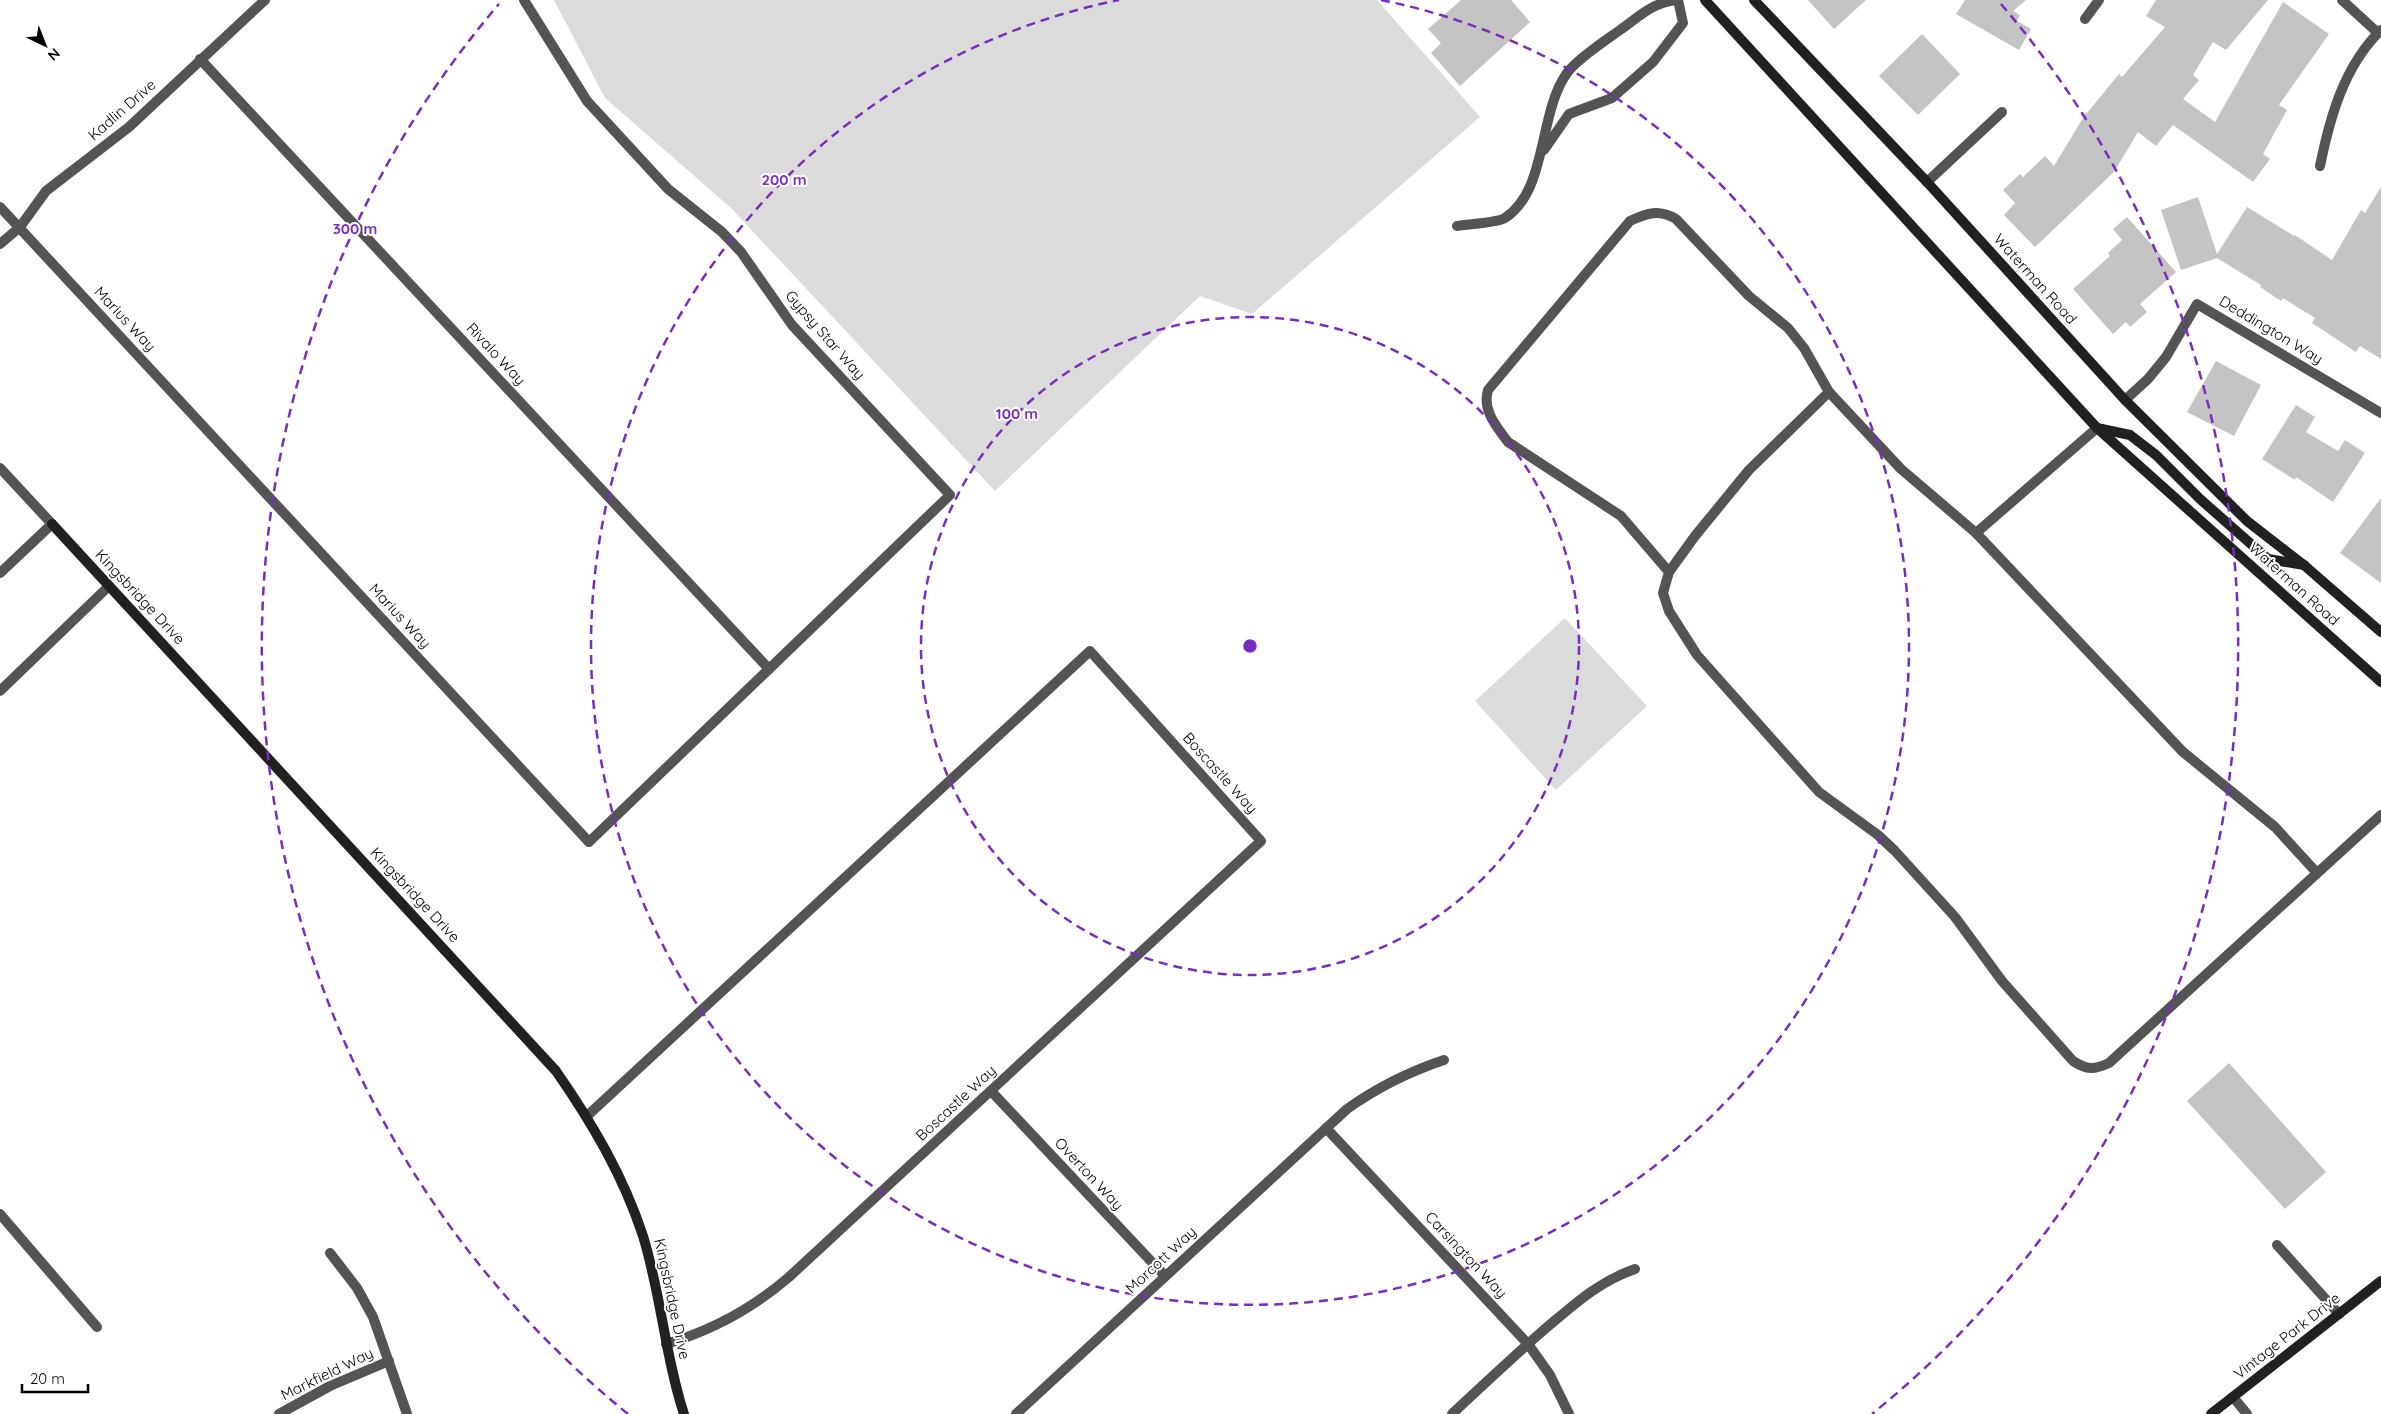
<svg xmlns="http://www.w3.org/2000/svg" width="2381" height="1414" font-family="Quicksand,sans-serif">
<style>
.green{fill:#dbdbdb}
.building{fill:#c4c4c4}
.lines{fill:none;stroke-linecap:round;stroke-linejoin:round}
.lane{stroke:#545454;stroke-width:10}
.street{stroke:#545454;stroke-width:10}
.secondary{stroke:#212121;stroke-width:10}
.ring{fill:none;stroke:#7b2cbf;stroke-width:2.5;stroke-dasharray:9 6}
.labels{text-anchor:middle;stroke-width:4;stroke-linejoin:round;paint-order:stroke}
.street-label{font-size:15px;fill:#000;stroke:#fff}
.centre{fill:#7b2cbf;stroke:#fff;stroke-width:2.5}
.ring-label{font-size:15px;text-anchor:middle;font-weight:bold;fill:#7b2cbf;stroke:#fff;stroke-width:4;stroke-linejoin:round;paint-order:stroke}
</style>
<rect width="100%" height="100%" fill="#fff"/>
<g class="green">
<polygon points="554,0 1377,0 1480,117 1252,314 1200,296 995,491 731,208 605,98"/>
<polygon points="1565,618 1647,706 1556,790 1475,701"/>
</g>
<g class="building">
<polygon points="1461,0 1511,0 1530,22 1460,86 1431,53 1441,43 1428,29"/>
<polygon points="1808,0 1866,0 1834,29"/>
<polygon points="1965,0 2026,0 2013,11 2020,15 2017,21 2031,29 2019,50 1956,14"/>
<polygon points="2156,0 2268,0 2226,50 2213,42 2193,75 2199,80 2183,99 2215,122 2283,2 2329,34 2279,105 2287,110 2263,154 2270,159 2253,182 2173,125 2156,146 2138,132 2114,172 2035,247 2004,215 2015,203 2003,190 2020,174 2023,177 2045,156 2054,166 2086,113 2087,113 2119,74 2122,77 2165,27 2146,16"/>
<polygon points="1922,34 1960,74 1918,115 1879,76"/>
<polygon points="2381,187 2381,359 2360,346 2356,352 2312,323 2315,318 2283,298 2281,301 2260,287 2261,285 2217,258 2181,270 2161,210 2198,197 2217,254 2247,207 2294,236 2295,235 2332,260 2361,210 2365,213"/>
<polygon points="2127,217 2176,272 2140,304 2147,312 2130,327 2126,322 2113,334 2073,289 2110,256 2108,253 2122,240 2113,229"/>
<polygon points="2216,361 2261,385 2234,436 2187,412"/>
<polygon points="2296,405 2315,417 2306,432 2338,451 2345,440 2365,453 2333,502 2296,477 2295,480 2262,459"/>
<polygon points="2381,498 2381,583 2340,553"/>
<polygon points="2229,1063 2326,1172 2285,1209 2187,1101"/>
</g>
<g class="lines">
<g class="lane">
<polyline points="1544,150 1569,114 1612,98 1653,62 1683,23 1678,0"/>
<path d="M 1457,226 C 1468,224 1497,223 1505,218 C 1548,190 1538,113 1567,73 C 1577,59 1606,40 1620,30 C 1640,16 1652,3 1676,0"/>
<polyline points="0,573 52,524"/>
<polyline points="0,691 109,586"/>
<polyline points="0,1214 97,1327"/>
<polyline points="2277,1245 2339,1314"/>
<polyline points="2233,1397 2247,1414"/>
</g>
<g class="street">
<polyline points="2342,0 2378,33"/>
<polyline points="2085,19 2099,0"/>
<polyline points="200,59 769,669"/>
<path d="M 2320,166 C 2330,117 2344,66 2381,30"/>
<polyline points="1927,182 2002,112"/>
<polyline points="0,207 589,842 950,495 792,325 741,252 722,232 668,189 587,101 524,0"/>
<polyline points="0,244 20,227 46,191 129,127 265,0"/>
<polyline points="2125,400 2148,379 2166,357 2197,304 2381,413"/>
<polyline points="0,468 52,524"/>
<polyline points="1976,533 2097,428"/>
<polyline points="1669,572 1695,536 1749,470 1829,392"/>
<path d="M 2317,873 L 2275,827 L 2183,752 L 1976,533 L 1901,469 L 1829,392 L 1804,348 L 1788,328 L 1749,296 L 1676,219 C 1659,209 1647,213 1630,221 L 1488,390 C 1482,410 1496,426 1508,442 L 1621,516 L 1669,572 L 1663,593 L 1669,611 L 1697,655 L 1819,792 L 1878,835 L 1895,851 L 1955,917 L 2002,981 L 2073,1061 C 2087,1070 2094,1070 2109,1063 L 2381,815"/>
<polyline points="991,1091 1165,1276"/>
<path d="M 587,1116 L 1090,651 L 1261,841 L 789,1277 C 752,1309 713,1330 666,1344"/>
<polyline points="1326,1128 1528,1344 1550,1375 1569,1414"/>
<polyline points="330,1253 357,1288 373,1317 407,1414"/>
<polyline points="279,1414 330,1386 389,1361"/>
<path d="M 1016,1414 L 1347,1109 C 1378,1087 1408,1072 1444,1060"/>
<path d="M 1452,1414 C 1483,1385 1514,1356 1546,1328 C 1576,1303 1598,1282 1635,1269"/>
</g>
<g class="secondary">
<polyline points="1705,0 2097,428 2381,682"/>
<polyline points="1754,0 1927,182 2125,400 2247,521 2305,566 2381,632"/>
<polyline points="2097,428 2130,435 2156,455 2200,499 2268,559 2304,565"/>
<path d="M 52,524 L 556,1071 C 592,1123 623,1175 643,1236 C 661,1294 665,1356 684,1414"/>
<polyline points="2211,1414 2381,1281"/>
</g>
</g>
<g class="ring">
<circle cx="1250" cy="646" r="329"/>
<path d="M1381 0A659 659 0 1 1 1119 0"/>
<path d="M628 1414A988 988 0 0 1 499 4M2001 4A988 988 0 0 1 1872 1414"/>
</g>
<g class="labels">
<g class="street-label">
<text transform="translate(122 110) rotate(-41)" y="5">Kadlin Drive</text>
<text transform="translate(2035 279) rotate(48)" y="5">Waterman Road</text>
<text transform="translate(125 319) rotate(47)" y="5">Marius Way</text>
<text transform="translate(2271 330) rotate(31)" y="5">Deddington Way</text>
<text transform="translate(825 335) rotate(49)" y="5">Gypsy Star Way</text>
<text transform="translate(496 354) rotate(47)" y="5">Rivalo Way</text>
<text transform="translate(2294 584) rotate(42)" y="5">Waterman Road</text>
<text transform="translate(140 597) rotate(47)" y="5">Kingsbridge Drive</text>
<text transform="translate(400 616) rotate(47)" y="5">Marius Way</text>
<text transform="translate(1220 773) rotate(48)" y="5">Boscastle Way</text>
<text transform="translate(415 895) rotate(47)" y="5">Kingsbridge Drive</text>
<text transform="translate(956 1103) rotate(-43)" y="5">Boscastle Way</text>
<text transform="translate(1089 1174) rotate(47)" y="5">Overton Way</text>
<text transform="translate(1466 1255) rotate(47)" y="5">Carsington Way</text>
<text transform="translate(1161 1260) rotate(-43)" y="5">Morcott Way</text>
<text transform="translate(672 1299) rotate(78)" y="5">Kingsbridge Drive</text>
<text transform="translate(2287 1336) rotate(-38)" y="5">Vintage Park Drive</text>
<text transform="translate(327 1374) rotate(-26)" y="5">Markfield Way</text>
</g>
</g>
<circle cx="1250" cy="646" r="8" class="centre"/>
<g class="ring-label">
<text x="784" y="185">200 m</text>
<text x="355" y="234">300 m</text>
<text x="1017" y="419">100 m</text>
</g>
<g transform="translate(45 45) rotate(137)" stroke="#ffffff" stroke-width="4" paint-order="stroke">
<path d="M0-4L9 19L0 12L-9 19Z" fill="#000000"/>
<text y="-8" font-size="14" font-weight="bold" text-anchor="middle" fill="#000000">N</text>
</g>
<path d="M22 1384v8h66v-8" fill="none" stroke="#000000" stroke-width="2.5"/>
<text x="30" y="1384" font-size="15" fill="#000000" stroke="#ffffff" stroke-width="4" paint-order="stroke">20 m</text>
</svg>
